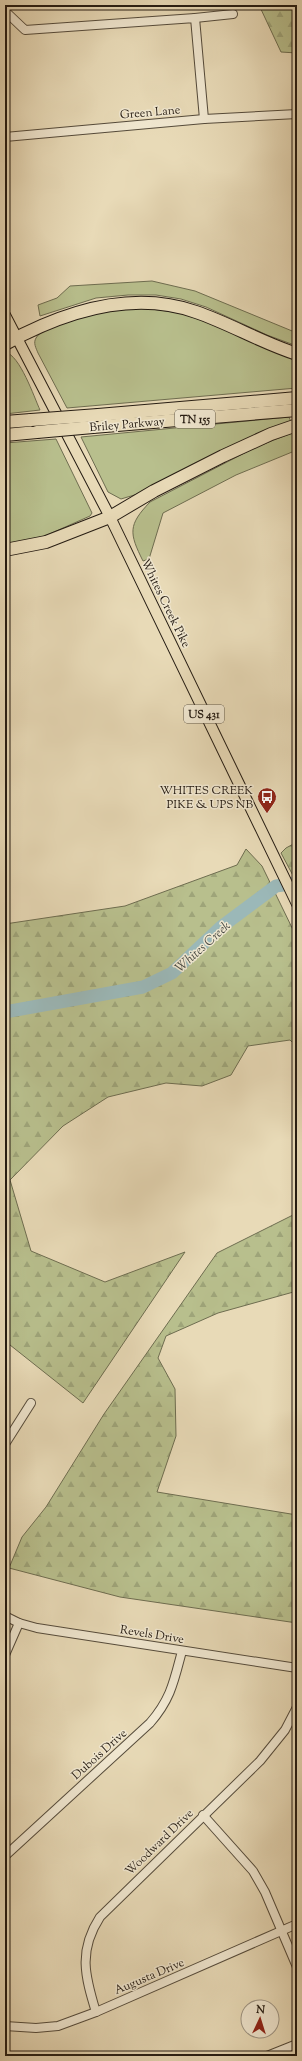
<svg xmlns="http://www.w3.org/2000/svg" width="302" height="2061" font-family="'Sorts Mill Goudy',serif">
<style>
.green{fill:#b8bf8d;stroke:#6e6d50}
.forest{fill:url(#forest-firs);stroke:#6e6d50}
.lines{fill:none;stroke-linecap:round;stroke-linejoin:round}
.river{stroke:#9bb8b8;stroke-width:13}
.minor-casing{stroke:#554b3b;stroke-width:10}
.major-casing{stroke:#241b12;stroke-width:12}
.highway-casing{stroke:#241b12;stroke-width:14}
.minor{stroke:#f0e7d0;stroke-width:8}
.major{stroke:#e8dab7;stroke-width:10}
.highway{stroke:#e8dab7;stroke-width:12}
.highway-bridge-casing{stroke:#241b12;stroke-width:14;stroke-linecap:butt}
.highway-bridge{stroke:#e8dab7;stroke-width:12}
.labels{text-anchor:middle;stroke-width:3;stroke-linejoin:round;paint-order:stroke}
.shield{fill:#f0e7d0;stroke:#61584b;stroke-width:1}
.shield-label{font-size:11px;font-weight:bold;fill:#241b12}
.street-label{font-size:12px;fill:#241b12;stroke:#f0e7d0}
.poi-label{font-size:12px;fill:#241b12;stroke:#f0e7d0;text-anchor:end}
.water-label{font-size:13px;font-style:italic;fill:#484a44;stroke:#f0e7d0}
</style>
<defs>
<pattern id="forest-firs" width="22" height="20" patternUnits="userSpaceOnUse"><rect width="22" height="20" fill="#b8bf8d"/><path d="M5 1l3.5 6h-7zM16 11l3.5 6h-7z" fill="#9ea479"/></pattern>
</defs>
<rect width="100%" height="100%" fill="#e8dab7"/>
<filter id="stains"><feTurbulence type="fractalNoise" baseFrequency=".005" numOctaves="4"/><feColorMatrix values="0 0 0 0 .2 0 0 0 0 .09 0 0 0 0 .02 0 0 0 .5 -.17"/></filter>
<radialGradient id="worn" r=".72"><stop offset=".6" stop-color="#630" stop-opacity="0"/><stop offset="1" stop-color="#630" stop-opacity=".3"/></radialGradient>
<g class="green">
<polygon points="152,281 195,291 297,333 297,346 267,335 206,307 181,299 156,295 128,295 96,298 40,316 38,305 57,298 70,286"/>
<path d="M 128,306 L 190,314 L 297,358 L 297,388 L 67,408 L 38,353 C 36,348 33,343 36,338 C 43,323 110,310 128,306 Z"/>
<path d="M 5,352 C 20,355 34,397 40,410 L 5,414 Z"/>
<polygon points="289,417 291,422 141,493 121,499 108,492 81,437"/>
<path d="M 297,431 L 297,450 L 236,475 L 163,513 L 149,559 L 143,561 C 129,533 128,525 150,502 L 256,447 Z"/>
<polygon points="56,439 92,513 90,516 45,536 5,545 5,443"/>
</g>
<g class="forest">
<polygon points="259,5 297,5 297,53 281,52"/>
<polygon points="297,842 297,883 281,853 286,848"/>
<polygon points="246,849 262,866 297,938 297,1047 290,1040 248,1046 231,1075 202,1086 166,1083 108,1097 63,1126 10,1180 31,1251 105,1282 185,1252 83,1403 5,1341 5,924 125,906 237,865"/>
<polygon points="297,1213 297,1291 218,1313 166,1336 158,1358 175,1389 176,1436 157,1492 297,1515 297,1623 120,1597 9,1568 22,1537 46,1507 104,1414 217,1253"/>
</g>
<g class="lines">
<polyline class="river" points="5,1012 143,987 172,973 221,927 276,886 297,883"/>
<g class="minor-casing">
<g id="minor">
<polyline points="5,11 25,30 195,18 204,119"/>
<polyline points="195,18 233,14"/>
<polyline points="5,137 204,119 297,114"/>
<polyline points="5,1444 31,1403"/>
<polyline points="5,1616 19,1623 37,1628 297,1668"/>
<polyline points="5,1655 19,1623"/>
<polyline points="203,1815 253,1871 265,1892 297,1967"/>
<path d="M 5,1856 L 150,1723 C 171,1699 174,1681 182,1651"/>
<path d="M 96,2012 C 85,1976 78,1951 100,1917 L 260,1761 L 285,1730 L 297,1707"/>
<polyline points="5,2026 36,2028 58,2026 96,2012 297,1924"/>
<polyline points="267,2056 297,2044"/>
</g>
</g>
<g class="major-casing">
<polyline id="major" points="5,315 110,517 297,904"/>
</g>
<g class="highway-casing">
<g id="highway">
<path d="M 5,344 C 63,312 131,289 196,312 C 231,324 262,343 297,354"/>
<polyline points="98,415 297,398"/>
<polyline points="5,422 31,420"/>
<polyline points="93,427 297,410"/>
<polyline points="5,435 37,432"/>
<polyline points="5,550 46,542 110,517 154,491 223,456 271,434 297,425"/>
</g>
</g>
<use href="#minor" class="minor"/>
<use href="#major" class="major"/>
<use href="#highway" class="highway"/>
<g class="highway-bridge-casing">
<g id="highway-bridge">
<polyline points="31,420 98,415"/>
<polyline points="37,432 93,427"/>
</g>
</g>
<use href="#highway-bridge" class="highway-bridge"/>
</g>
<defs>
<g id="bus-pin" transform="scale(1)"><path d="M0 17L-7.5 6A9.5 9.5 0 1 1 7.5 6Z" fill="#8f2418" stroke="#f0e7d0"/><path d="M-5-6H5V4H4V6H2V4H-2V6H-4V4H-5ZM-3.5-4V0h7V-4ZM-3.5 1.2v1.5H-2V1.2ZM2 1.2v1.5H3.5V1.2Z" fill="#fff"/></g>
</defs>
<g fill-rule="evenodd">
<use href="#bus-pin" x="267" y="797"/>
</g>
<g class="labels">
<g class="shield">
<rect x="175" y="410" width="40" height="18" rx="3"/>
<rect x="184" y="705" width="40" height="18" rx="3"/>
</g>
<g class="shield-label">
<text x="195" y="423">TN 155</text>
<text x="204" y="718">US 431</text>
</g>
<g class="street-label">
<text transform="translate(150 112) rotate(-5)" y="4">Green Lane</text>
<text transform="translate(127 424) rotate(-5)" y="4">Briley Parkway</text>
<text transform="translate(166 603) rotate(64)" y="4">Whites Creek Pike</text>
<text transform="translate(152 1634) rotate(9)" y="4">Revels Drive</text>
<text transform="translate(99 1754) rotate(-42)" y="4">Dubois Drive</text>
<text transform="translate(159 1842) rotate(-44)" y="4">Woodward Drive</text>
<text transform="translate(149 1976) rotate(-23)" y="4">Augusta Drive</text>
</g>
<g class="poi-label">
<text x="253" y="794">WHITES CREEK<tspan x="253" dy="14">PIKE &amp; UPS NB</tspan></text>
</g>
<g class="water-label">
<text transform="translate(202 946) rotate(-42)" y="5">Whites Creek</text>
</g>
</g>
<rect width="302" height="2061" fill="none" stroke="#e8dab7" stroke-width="20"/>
<rect x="6" y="6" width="290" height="2049" fill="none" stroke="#241b12" stroke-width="2"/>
<rect x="10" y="10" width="282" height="2041" fill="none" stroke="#241b12"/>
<g transform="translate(260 2019) rotate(4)"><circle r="19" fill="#f0e7d0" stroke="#9e9584"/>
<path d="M0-3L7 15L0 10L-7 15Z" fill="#8f2418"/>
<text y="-6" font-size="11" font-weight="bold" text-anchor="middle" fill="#241b12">N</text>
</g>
<rect width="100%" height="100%" filter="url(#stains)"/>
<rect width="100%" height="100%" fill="url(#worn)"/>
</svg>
